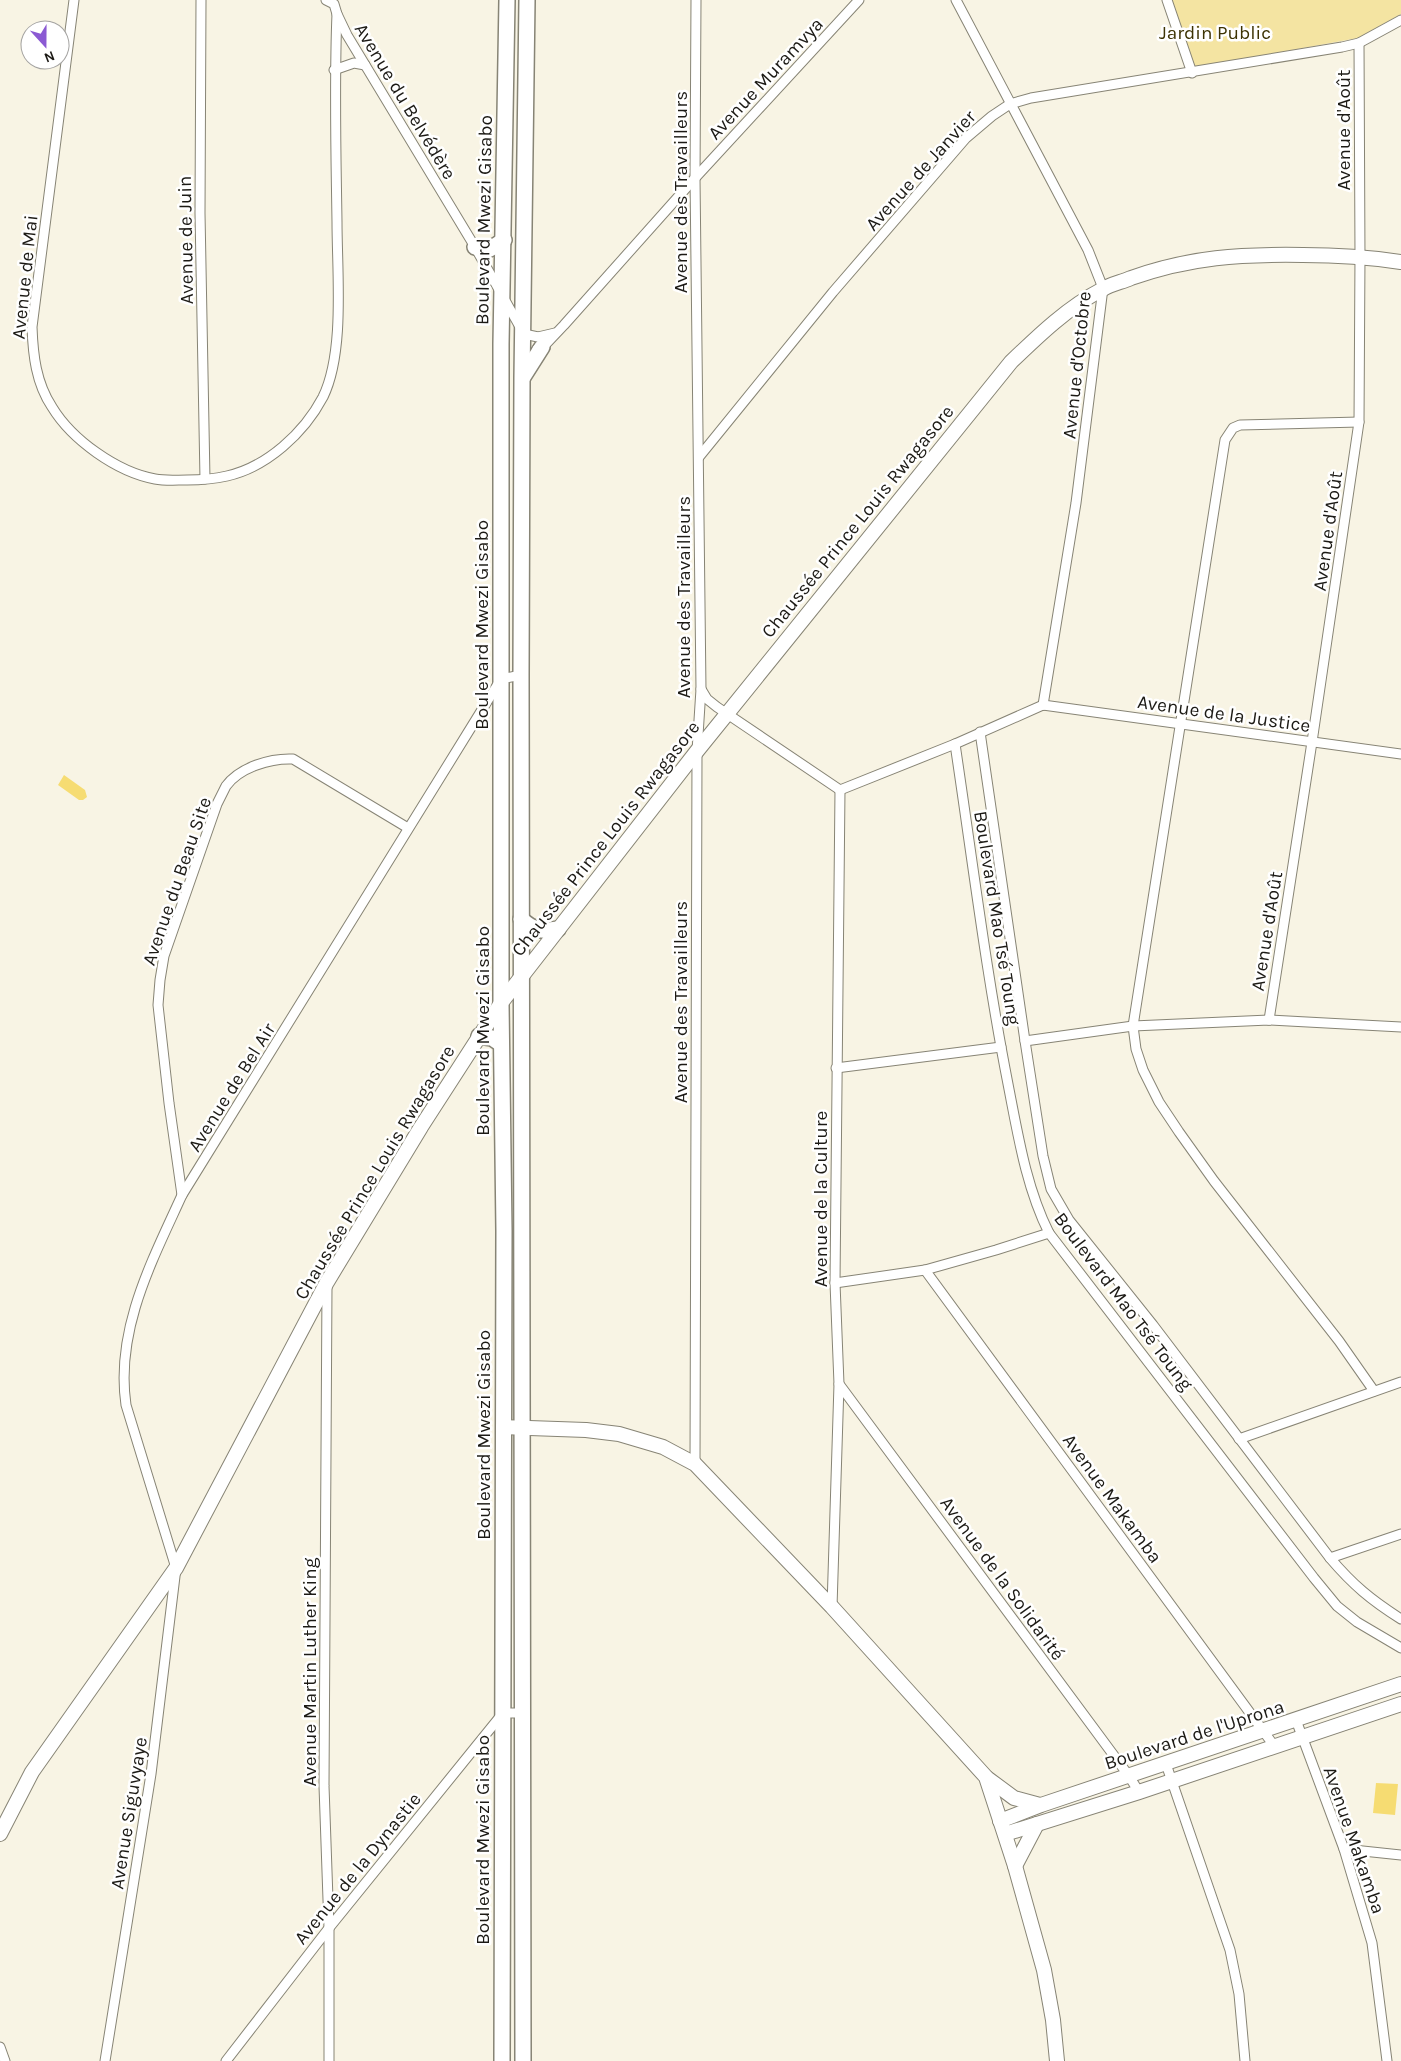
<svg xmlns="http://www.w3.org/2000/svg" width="1401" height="2061" font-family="Karla,sans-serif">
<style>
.green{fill:#f4e4a2}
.water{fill:#f6dc72}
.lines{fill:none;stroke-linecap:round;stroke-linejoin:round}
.street-casing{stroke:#878475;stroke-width:11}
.secondary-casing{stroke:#878475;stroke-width:16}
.primary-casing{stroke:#878475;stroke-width:18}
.street{stroke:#fff;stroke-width:9}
.secondary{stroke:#fff;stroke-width:14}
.primary{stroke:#fff;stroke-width:15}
.labels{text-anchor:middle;stroke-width:5;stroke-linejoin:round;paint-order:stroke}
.park-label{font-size:19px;fill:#3d3303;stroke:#fff}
.street-label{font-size:19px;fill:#1c1a15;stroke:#fff}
</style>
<rect width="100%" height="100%" fill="#f8f4e4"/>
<polygon class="green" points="1170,0 1401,0 1401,14 1358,38 1193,68"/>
<g class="water">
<polygon points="64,775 85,790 87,797 83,800 79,800 58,785"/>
<polygon points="1376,1783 1398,1784 1395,1815 1373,1813"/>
</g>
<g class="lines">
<g class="street-casing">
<g id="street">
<path d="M 74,0 L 32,327 C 33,355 36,383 52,407 C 72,440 117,472 155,479 C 165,481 176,480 187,480 C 200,480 214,479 227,476 C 267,467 304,433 323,397 C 345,352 337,273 337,222 C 336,153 334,84 337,14"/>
<polyline points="201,0 200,213 205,479"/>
<polyline points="326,0 334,4 337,14 347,35 475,247 524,334 538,337 555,333"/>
<polyline points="956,0 1088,250 1103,288 1076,503 1043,705"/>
<polyline points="1167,0 1192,73"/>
<polyline points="334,70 354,63 365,65"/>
<polyline points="537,349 546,344 564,325 695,178 859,0"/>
<polyline points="1359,422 1240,425 1233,428 1225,440 1133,1026 1136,1049 1143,1070 1159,1102 1179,1132 1214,1181 1339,1341 1374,1391"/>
<polyline points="699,457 833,292 966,138 992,116 1010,104 1031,98 1342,47 1359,43 1401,20"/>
<polyline points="701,689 707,699 717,707 840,790 955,744 1043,705"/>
<polyline points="1043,705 1401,754"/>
<path d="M 980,732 L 1025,1041 L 1043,1156 L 1051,1189 L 1069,1220 L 1153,1325 L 1330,1558 C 1353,1585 1371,1600 1401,1619"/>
<path d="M 955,744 C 972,857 986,972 1008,1084 C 1018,1135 1026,1187 1049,1233 L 1314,1578 L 1337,1606 L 1357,1622 L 1401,1648"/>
<polyline points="1269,1020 1312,742 1359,422 1360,256 1359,43"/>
<polyline points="1025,1041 1133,1026 1269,1020 1401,1027"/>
<polyline points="836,1068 1001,1047"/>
<path d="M 182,1195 L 169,1103 L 158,1005 L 160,980 L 164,956 L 217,804 C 220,798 223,792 226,786 C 240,767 271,758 293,759 L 408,828"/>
<polyline points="925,1270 1275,1747"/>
<polyline points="835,1283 925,1270 996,1250 1049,1233"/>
<polyline points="327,1286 324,1786 329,1928 329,2061"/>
<polyline points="839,1384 1129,1776 1139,1792"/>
<polyline points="1239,1439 1401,1382"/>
<polyline points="695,1464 697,751 701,689 695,178 696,0"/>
<polyline points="1330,1558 1401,1534"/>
<polyline points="832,1607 839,1384 835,1283 840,790"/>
<polyline points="1296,1720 1344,1849 1372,1943 1387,2061"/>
<polyline points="1166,1764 1230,1950 1239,1994 1245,2061"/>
<polyline points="1344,1849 1401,1855"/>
<polyline points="0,2047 5,2061"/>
<path d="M 105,2061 L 151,1774 L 176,1568 L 126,1405 C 115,1330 152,1261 182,1195 L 501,679 L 521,675"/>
<polyline points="226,2061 329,1928 503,1713 522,1713"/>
</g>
</g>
<g class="secondary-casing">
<g id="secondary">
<polyline points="503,1427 586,1430 619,1434 663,1447 695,1464 832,1607 986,1777 1015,1866 1044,1970 1053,2020 1057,2061"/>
<polyline points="987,1778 1014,1798 1040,1805"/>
<polyline points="1000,1821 1041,1805 1401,1684"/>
<path d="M 0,1834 L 32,1772 L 176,1568 L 327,1282 L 421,1127 L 501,1003 L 697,751 L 1011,362 C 1039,335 1068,307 1103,289 C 1111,284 1122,282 1131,278 C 1190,257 1241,254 1303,255 C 1336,255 1368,257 1401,262"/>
<polyline points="1005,1834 1139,1792 1401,1704"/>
<polyline points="1015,1866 1037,1824"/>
</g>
</g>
<g class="primary-casing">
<g id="primary">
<polyline points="475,247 490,249 504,240"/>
<polyline points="523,377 542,347"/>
<path d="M 521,919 C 533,930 541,932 558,929"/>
<polyline points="479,1036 492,1038 501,1044"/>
<polyline points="502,2061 504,1231 501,1003 501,344 507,0"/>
<polyline points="523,2061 521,675 522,378 527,0"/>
</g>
</g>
<use href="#street" class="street"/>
<use href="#secondary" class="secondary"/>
<use href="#primary" class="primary"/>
</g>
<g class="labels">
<g class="park-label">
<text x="1215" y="39">Jardin Public</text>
</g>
<g class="street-label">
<text transform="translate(765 78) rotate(-47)" y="7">Avenue Muramvya</text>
<text transform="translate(406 101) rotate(59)" y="7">Avenue du Belvédère</text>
<text transform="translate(1343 130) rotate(-90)" y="7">Avenue d'Août</text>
<text transform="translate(920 170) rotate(-48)" y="7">Avenue de Janvier</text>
<text transform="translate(680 192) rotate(-90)" y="7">Avenue des Travailleurs</text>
<text transform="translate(483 220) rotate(-89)" y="7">Boulevard Mwezi Gisabo</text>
<text transform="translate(185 240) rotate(-91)" y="7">Avenue de Juin</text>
<text transform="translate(24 277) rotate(-84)" y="7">Avenue de Mai</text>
<text transform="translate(1076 365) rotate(-84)" y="7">Avenue d'Octobre</text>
<text transform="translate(857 521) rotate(-51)" y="7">Chaussée Prince Louis Rwagasore</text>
<text transform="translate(1327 531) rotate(-82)" y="7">Avenue d'Août</text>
<text transform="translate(683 597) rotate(-90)" y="7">Avenue des Travailleurs</text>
<text transform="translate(481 625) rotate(-90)" y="7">Boulevard Mwezi Gisabo</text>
<text transform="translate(1224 713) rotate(8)" y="7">Avenue de la Justice</text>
<text transform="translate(605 838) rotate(-52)" y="7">Chaussée Prince Louis Rwagasore</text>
<text transform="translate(176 881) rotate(-71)" y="7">Avenue du Beau Site</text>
<text transform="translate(998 918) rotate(81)" y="7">Boulevard Mao Tsé Toung</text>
<text transform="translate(1266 931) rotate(-81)" y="7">Avenue d'Août</text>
<text transform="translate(680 1002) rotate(-90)" y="7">Avenue des Travailleurs</text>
<text transform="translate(482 1031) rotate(-90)" y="7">Boulevard Mwezi Gisabo</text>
<text transform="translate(231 1087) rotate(-58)" y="7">Avenue de Bel Air</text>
<text transform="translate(374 1172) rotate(-59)" y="7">Chaussée Prince Louis Rwagasore</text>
<text transform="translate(820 1199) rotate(-90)" y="7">Avenue de la Culture</text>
<text transform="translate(1124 1301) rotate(53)" y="7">Boulevard Mao Tsé Toung</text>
<text transform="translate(483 1435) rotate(-90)" y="7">Boulevard Mwezi Gisabo</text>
<text transform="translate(1113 1498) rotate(54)" y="7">Avenue Makamba</text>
<text transform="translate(1003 1578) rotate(54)" y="7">Avenue de la Solidarité</text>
<text transform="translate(309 1672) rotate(-90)" y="7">Avenue Martin Luther King</text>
<text transform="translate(1194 1734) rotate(-18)" y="7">Boulevard de l'Uprona</text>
<text transform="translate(128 1813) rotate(-81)" y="7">Avenue Siguvyaye</text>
<text transform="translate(482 1840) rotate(-90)" y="7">Boulevard Mwezi Gisabo</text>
<text transform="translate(1355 1840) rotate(71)" y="7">Avenue Makamba</text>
<text transform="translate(357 1868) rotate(-51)" y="7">Avenue de la Dynastie</text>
</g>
</g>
<g transform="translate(45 45) rotate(159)"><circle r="24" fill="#ffffff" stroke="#a4a3a1"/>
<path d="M0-4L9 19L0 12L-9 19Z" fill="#8b5ad3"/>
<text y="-8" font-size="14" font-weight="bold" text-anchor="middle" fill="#1c1a15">N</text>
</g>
</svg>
